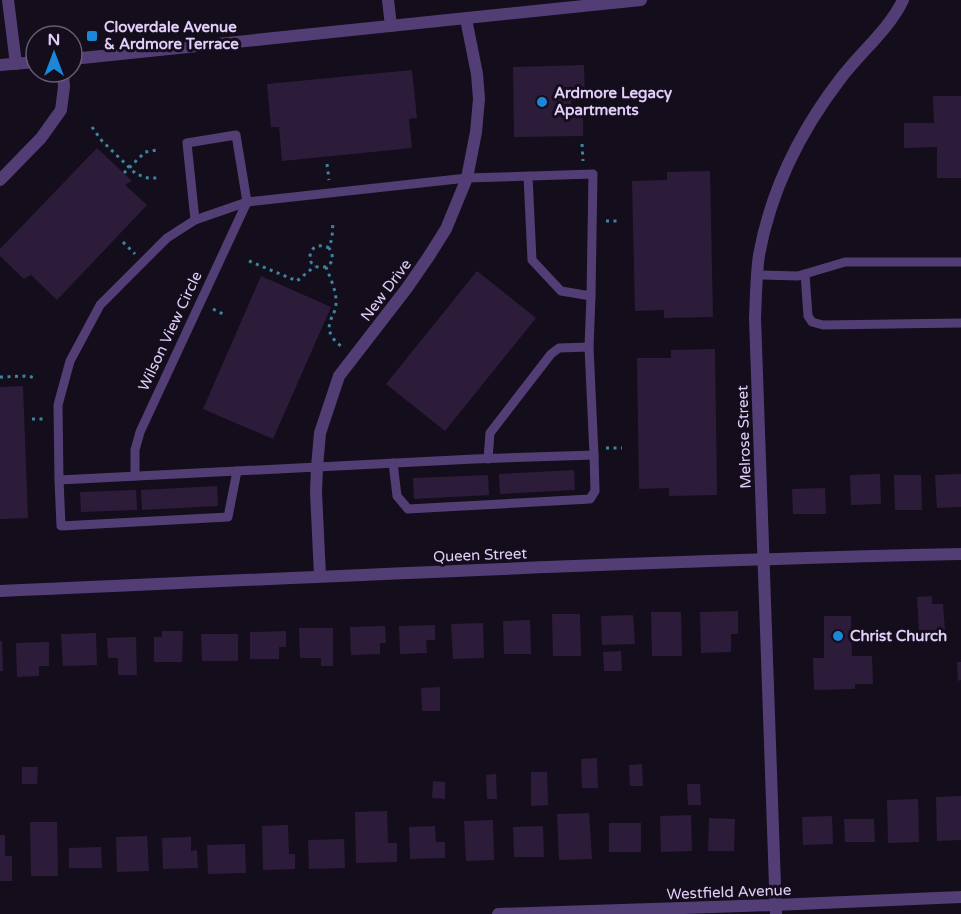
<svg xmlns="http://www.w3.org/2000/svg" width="961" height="914" font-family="'Varela Round',sans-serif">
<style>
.building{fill:#2c1c3a}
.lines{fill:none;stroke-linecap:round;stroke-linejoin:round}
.path{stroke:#3b85a0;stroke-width:3;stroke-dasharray:3 4.5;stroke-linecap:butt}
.service{stroke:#523e75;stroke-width:9}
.minor{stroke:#523e75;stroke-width:12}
.tertiary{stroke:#523e75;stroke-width:12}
.poi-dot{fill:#1b87d8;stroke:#140d1b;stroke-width:2}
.labels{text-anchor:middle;stroke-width:6;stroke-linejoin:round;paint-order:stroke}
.poi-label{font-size:15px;font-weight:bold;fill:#e1cef9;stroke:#140d1b;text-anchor:start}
.street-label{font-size:15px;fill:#e1cef9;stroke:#140d1b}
</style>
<rect width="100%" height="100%" fill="#140d1b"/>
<g class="building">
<polygon points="584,65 585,93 571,93 571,111 583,111 583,136 514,137 513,67"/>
<polygon points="412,70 417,118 409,119 412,148 282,161 279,127 271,127 267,84"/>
<polygon points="933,96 961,96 961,178 937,178 937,147 904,148 904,123 934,123"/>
<polygon points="97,148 132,181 125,185 147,205 57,300 31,275 24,279 0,256 0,249"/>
<polygon points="710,171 713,317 664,318 664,310 635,311 632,181 667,180 667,172"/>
<polygon points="477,271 536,318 445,431 386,384"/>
<polygon points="261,276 331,307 273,439 203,409"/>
<polygon points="715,349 717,495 669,496 669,488 639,489 637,358 671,358 671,350"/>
<polygon points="23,386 28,518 0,519 0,387"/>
<polygon points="574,470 575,490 500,494 499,474"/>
<polygon points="880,474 881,504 851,505 850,475"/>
<polygon points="961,474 961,507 937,508 935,475"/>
<polygon points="488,475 489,495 414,499 413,478"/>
<polygon points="894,475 921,475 922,510 895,510"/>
<polygon points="217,486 218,506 142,510 141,490"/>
<polygon points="825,488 826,514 793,514 792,489"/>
<polygon points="136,490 137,510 81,512 80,492"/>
<polygon points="932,596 932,604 943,604 945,630 919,632 917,597"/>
<polygon points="738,611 738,634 731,634 731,652 701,653 700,612"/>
<polygon points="651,612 681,612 682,656 652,656"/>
<polygon points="552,614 580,614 581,656 553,656"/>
<polygon points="633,615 635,644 602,645 601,616"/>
<polygon points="824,616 851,616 852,656 872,656 873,684 855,684 855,689 814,690 813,658 824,658"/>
<polygon points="530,620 531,654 504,654 503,621"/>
<polygon points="483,623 484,658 453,659 451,624"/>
<polygon points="435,625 435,640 426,640 427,653 400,654 399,626"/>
<polygon points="385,626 386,643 380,643 380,654 351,655 350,627"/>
<polygon points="299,628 333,628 333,666 321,666 321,658 300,658"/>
<polygon points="162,631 183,631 182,662 154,662 154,637 162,637"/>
<polygon points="286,631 286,647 279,647 279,659 250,659 250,632"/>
<polygon points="96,633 97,665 63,666 61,634"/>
<polygon points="201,634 238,634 238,661 202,661"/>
<polygon points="136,637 137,675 118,675 118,658 108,658 107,638"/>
<polygon points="0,641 2,641 3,671 0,671"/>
<polygon points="49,642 49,666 39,666 39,676 17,677 16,643"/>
<polygon points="621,651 622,671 604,671 603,652"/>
<polygon points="957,662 961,662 961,680 958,681"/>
<polygon points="440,687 440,711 422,711 421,688"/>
<polygon points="597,758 598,788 582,788 581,759"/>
<polygon points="642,764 643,786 630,786 629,765"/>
<polygon points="22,767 38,767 37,784 22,784"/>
<polygon points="531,772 547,772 548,805 531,806"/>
<polygon points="496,774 497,799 487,799 486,775"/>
<polygon points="433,781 445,782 445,799 432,798"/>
<polygon points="687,784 700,784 701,805 688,805"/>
<polygon points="961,796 961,840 937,841 936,797"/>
<polygon points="918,799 919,842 888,843 887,800"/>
<polygon points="387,811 388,843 397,843 397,862 356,863 355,812"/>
<polygon points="589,813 592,859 559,860 557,814"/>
<polygon points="691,815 692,851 661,852 660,816"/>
<polygon points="832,816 833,844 803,845 802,817"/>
<polygon points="709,818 735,819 734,851 708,851"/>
<polygon points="844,819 874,819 875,842 845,842"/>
<polygon points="493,820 494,860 466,861 464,821"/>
<polygon points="30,822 57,822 58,876 31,876"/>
<rect x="609" y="823" width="32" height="29"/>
<polygon points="288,825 289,854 295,854 295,869 263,870 262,826"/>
<polygon points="435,826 436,842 445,842 445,858 410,859 409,827"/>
<polygon points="543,826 544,857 514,857 513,827"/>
<polygon points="0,835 5,835 5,856 12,856 12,881 0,881"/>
<polygon points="147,836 149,871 117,872 116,837"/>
<polygon points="191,837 191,851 197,850 198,868 163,869 162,838"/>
<polygon points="344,839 345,868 309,869 308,840"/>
<polygon points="245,844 246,873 208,874 207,845"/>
<polygon points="101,847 102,868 69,868 69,848"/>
</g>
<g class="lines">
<g class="path">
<polyline points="92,127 102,141 136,174 148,178 160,178"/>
<polyline points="582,144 583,161"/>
<polyline points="327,164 329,180"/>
<polyline points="124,173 145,152 157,150"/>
<polyline points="606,221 619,221"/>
<polyline points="123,242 135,254"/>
<path d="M 329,248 C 322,244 311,245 310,256 C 308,274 343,270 329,248 L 332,238 L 333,221"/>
<polyline points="249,261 297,281 315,266"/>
<path d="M 326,267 C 330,278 337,291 336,304 C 336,311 332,315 330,322 C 327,332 333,340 341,346"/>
<polyline points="213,309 225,315"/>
<polyline points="0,377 28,376 35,378"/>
<polyline points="32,419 45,419"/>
<polyline points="606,448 622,448"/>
</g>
<g class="service">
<polyline points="805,274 808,316 812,322 823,325 961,323"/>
<polyline points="757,275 798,276 845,262 961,262"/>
<polyline points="488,459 490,433 551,354 559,348 589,347"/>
<polyline points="393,463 397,496 408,509 590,499 595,491 594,455"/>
<polyline points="237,471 228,517 61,526 59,480 58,405 70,361 100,305 167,238 195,220 247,202 467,178 593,174 591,296 561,291 532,260 528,176"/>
<polyline points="135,476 135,450 140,432 247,202 236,135 187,143 195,220"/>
<polyline points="59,480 474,459 594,455 589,347 591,296"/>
</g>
<g class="minor">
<polyline points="8,0 16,64"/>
<polyline points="388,0 391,26"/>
<polyline points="0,180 41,138 61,110 64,87 63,72"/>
<polyline points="320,576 316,492 317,467 320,433 339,376 407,288 429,256 446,229 467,178 476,132 479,99 477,74 466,19"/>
<polyline points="498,914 775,905 961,897"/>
<path d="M 776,914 L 755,318 C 756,297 756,276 759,255 C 771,189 801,130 841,78 C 860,53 890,28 903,0"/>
</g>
<g class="tertiary">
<polyline points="72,59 641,0"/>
<polyline points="0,65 36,62"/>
<path d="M 0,591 C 320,577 640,561 961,554"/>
</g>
</g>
<g class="poi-dot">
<rect x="86" y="30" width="12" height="12" rx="3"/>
<circle cx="542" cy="102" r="6"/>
<circle cx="838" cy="636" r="6"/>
</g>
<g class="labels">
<g class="poi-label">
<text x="104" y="32">Cloverdale Avenue<tspan x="104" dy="17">&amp; Ardmore Terrace</tspan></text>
<text x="554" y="98">Ardmore Legacy<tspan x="554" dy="17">Apartments</tspan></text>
<text x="850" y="641">Christ Church</text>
</g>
<g class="street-label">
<text transform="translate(386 290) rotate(-53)" y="5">New Drive</text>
<text transform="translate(170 331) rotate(-65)" y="5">Wilson View Circle</text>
<text transform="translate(744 437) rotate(-92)" y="5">Melrose Street</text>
<text transform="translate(480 555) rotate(-2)" y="5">Queen Street</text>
<text transform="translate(729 892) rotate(-2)" y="5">Westfield Avenue</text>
</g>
</g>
<g transform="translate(54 54)"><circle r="28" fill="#140d1b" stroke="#665a74" stroke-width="1.5"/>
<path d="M0-4.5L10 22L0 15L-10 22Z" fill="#1b87d8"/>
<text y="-9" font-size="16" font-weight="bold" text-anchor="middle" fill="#e1cef9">N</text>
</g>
</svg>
